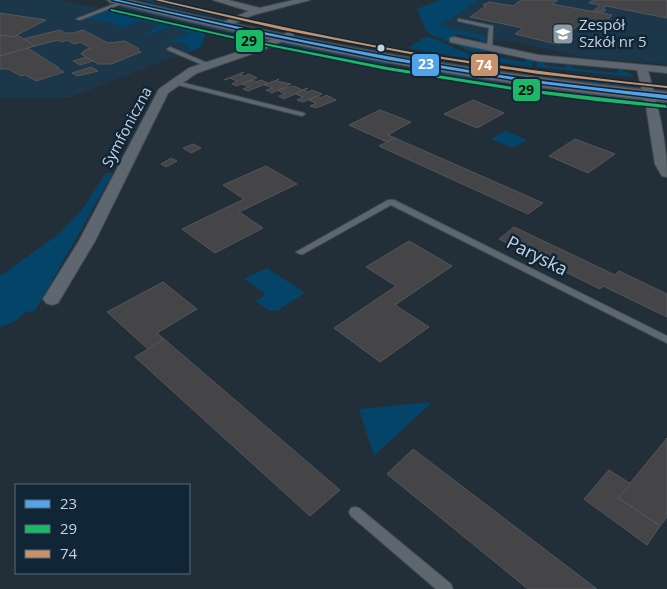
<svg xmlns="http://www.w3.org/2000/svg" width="667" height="589" font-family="'Open Sans',sans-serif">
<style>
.built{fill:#1c364a}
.green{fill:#054469}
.building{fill:#454548;stroke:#55565a}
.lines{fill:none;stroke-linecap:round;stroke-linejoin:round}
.service-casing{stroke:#424c54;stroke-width:2}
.minor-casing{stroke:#424c54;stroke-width:2}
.tertiary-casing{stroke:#424c54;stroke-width:3}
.service{fill:#5e676f;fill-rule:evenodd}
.minor{fill:#5e676f;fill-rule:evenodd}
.tertiary{fill:#5e676f;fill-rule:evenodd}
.bus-1-casing{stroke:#102637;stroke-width:3}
.bus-2-casing{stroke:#102637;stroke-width:3}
.bus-3-casing{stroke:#102637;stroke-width:3}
.bus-1{fill:#53a3e8;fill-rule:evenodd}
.bus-2{fill:#1ab867;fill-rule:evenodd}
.bus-3{fill:#c7916a;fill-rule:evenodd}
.bus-dot{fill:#c6d3de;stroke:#102637;stroke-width:2}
.labels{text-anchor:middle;stroke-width:5;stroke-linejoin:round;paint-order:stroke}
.far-poi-label{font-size:15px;fill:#c6d3de;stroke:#102637;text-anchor:start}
.far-street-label{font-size:15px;fill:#c6d3de;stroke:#102637}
.street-label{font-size:18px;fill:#c6d3de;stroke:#102637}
.line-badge{stroke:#102637;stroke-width:2}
.badge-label{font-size:14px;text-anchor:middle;font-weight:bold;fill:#fff}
.pale-badge-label{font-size:14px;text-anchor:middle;font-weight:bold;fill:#111}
</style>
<rect width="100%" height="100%" fill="#232f38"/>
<g class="built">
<polygon points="0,0 62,0 204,31 193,52 171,58 71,97 0,97"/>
<polygon points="458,0 667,0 667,64 587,58 511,41 485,40 433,29"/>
</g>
<g class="green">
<polygon points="142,0 158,0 233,16 219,17"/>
<polygon points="440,0 479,0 439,26 485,36 486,41 478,43 482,40 458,34 448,41 486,50 483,54 524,62 528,59 534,60 532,67 496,62 430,34 425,29 417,9"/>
<polygon points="131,6 242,31 236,34 119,7"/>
<polygon points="113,10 207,31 200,48 186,52 189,48 187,44 179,42 166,42 189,33 171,27 142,36 160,25 141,20 118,30 116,29 121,26 100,20 87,19 90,16"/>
<polygon points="270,24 367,45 320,39 264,27"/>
<polygon points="428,37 432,38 479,59 477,60 408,48 423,38"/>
<polygon points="292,43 371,58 387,63 385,65 282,44"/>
<polygon points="538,61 545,61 544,65 565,68 566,64 571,64 572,68 618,73 618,69 636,76 632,75 632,77 536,67"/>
<polygon points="422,70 499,80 497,83 494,84 421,71"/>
<path d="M 560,74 L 635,82 C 619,89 576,81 560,74 Z"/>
<polygon points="505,131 527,140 513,148 491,139"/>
<path d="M 106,173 L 113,173 L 35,311 L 25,312 C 18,320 11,324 0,327 L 0,276 L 59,234 L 81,211 Z"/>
<polygon points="267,268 305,293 278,310 270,311 256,301 266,294 244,279"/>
<polygon points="432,402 374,456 359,409"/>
</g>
<g class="building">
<polygon points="521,0 558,0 552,4 612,15 601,29 580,24 564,38 567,39 560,45 515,34 523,28 470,17 486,6 483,5 489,2 513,6"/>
<polygon points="593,0 667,0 667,18 606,6 603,9 606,10 604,12 593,11 600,5 589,3"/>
<polygon points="0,13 46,20 13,37 0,35"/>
<polygon points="60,30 65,33 73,33 83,30 108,43 125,41 139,49 138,51 141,52 111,64 98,64 81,54 85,50 91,48 80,42 74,44 67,40 61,42 58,40 35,46 23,39"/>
<polygon points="0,35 13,37 17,35 35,46 0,56"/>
<polygon points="28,48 59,68 57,68 64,72 36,81 25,75 21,76 8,69 0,69 0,56"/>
<polygon points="86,57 93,61 80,65 73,61"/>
<polygon points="91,67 98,71 77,76 72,73"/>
<polygon points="244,72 240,74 244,76 249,74 257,78 236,86 232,84 237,81 230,78 224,80"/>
<polygon points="279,79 276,81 291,84 272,93 266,90 273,88 264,85"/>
<polygon points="252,80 256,82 261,80 268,83 248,91 243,89 249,87 242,84"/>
<polygon points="294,86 302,90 308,88 284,99 279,96 285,94 277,90"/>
<polygon points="304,90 308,92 312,90 322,94 303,102 297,100 303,97 296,94"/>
<polygon points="326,95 336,100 316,108 310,106 316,103 309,100 317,96 321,98"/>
<polygon points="473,100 504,113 477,128 444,114"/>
<polygon points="380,110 411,122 388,135 395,138 387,142 349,125"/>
<polygon points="395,138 543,203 528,214 379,146"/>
<polygon points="575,139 615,154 588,173 549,156"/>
<polygon points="193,144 201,148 191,153 183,148"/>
<polygon points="171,158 177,161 166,167 161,164"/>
<polygon points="266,166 297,184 239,212 263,228 215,253 182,229 244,199 223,185"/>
<polygon points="514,227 615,275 619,271 667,294 667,317 603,286 600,289 499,239"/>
<polygon points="409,241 452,266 395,305 429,327 380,362 334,328 396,286 366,267"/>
<polygon points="163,282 197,309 157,333 164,339 148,349 107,312"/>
<polygon points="164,339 340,490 310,516 135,357"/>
<polygon points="667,438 667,517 660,526 618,498"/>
<polygon points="413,449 597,589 528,589 387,474"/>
<polygon points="609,470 631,484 618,498 660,526 647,545 584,499"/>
</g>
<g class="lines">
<g class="service-casing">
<g id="service">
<polygon points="122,1 126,2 80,20 76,19"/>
<polygon points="460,19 493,26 492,49 487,48 489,28 458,21 458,19"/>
<polygon points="170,47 207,63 208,64 203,65 168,50 167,49"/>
<polygon points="172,80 304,113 305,114 302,116 170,83 169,82"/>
<polygon points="388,200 394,200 667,336 667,343 391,205 303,254 300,254 296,252"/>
<polygon points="355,507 359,508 451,584 453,589 436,589 351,516 349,512 351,508"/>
</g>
</g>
<g class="minor-casing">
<g id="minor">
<polygon points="213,0 228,0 260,8 294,0 310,0 253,15 224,28 219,25 221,23 249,11"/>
<polygon points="289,32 294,35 292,37 260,51 197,73 168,93 95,241 58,303 52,305 46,303 43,299 79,241 159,89 189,68 253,47"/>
<path d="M 454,37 L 538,55 L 667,67 L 667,73 L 648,71 C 658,106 667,141 667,177 L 662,176 L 655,164 L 646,106 L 637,70 L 538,61 L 450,42 L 450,38 Z"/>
</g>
</g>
<g class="tertiary-casing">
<path id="tertiary" d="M 108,0 L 128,0 C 306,43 485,75 667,92 L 667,102 C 478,83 294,48 110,2 Z"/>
</g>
<use href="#service" class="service"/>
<use href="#minor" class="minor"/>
<use href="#tertiary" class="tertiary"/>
<g class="bus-1-casing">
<path id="bus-1" d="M 112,0 L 119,0 C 231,26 343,50 457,68 C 526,80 597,88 667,95 L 667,99 L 527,82 L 389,60 L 251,32 Z"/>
</g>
<g class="bus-2-casing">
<polygon id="bus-2" points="111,9 249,40 387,67 526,89 666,105 667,108 596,101 526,92 387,70 249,42 112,11 110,10"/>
</g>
<g class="bus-3-casing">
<path id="bus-3" d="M 155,0 L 162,0 C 244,19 327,37 411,52 C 496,66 581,77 667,86 L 667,88 L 538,74 L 410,54 L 283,30 Z"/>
</g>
<use href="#bus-1" class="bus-1"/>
<use href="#bus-2" class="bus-2"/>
<use href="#bus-3" class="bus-3"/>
</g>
<defs>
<g id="school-square" transform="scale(1.125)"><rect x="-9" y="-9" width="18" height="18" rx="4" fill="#8d9aa4" stroke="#102637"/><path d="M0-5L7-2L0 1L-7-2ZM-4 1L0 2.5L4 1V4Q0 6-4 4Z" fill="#fff"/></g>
</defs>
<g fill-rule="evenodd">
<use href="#school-square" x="563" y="34"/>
</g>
<circle class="bus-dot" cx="381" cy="48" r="4.5"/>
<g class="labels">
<g class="far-poi-label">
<text x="579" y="30">Zespół<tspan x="579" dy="17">Szkół nr 5</tspan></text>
</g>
<g class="far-street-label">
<text transform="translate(127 127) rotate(-62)" y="5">Symfoniczna</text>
</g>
<g class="street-label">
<text transform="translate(537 256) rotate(27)" y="6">Paryska</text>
</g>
</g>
<g class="line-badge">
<rect x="235" y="29" width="29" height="24" rx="5" fill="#1ab867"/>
<rect x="411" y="53" width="29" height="24" rx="5" fill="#53a3e8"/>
<rect x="470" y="53" width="29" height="24" rx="5" fill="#c7916a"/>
<rect x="512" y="78" width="29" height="24" rx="5" fill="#1ab867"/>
</g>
<g class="badge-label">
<text x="426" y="69">23</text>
<text x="484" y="70">74</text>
</g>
<g class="pale-badge-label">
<text x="249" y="46">29</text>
<text x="526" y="95">29</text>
</g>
<rect x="15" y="484" width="175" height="90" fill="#102637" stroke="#596b7a"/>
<rect x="25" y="500" width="25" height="8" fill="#53a3e8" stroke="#596b7a"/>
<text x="60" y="509" font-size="15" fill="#c6d3de">23</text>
<rect x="25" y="525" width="25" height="8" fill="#1ab867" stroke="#596b7a"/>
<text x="60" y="534" font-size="15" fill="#c6d3de">29</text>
<rect x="25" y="550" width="25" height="8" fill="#c7916a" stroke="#596b7a"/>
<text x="60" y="559" font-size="15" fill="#c6d3de">74</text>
</svg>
